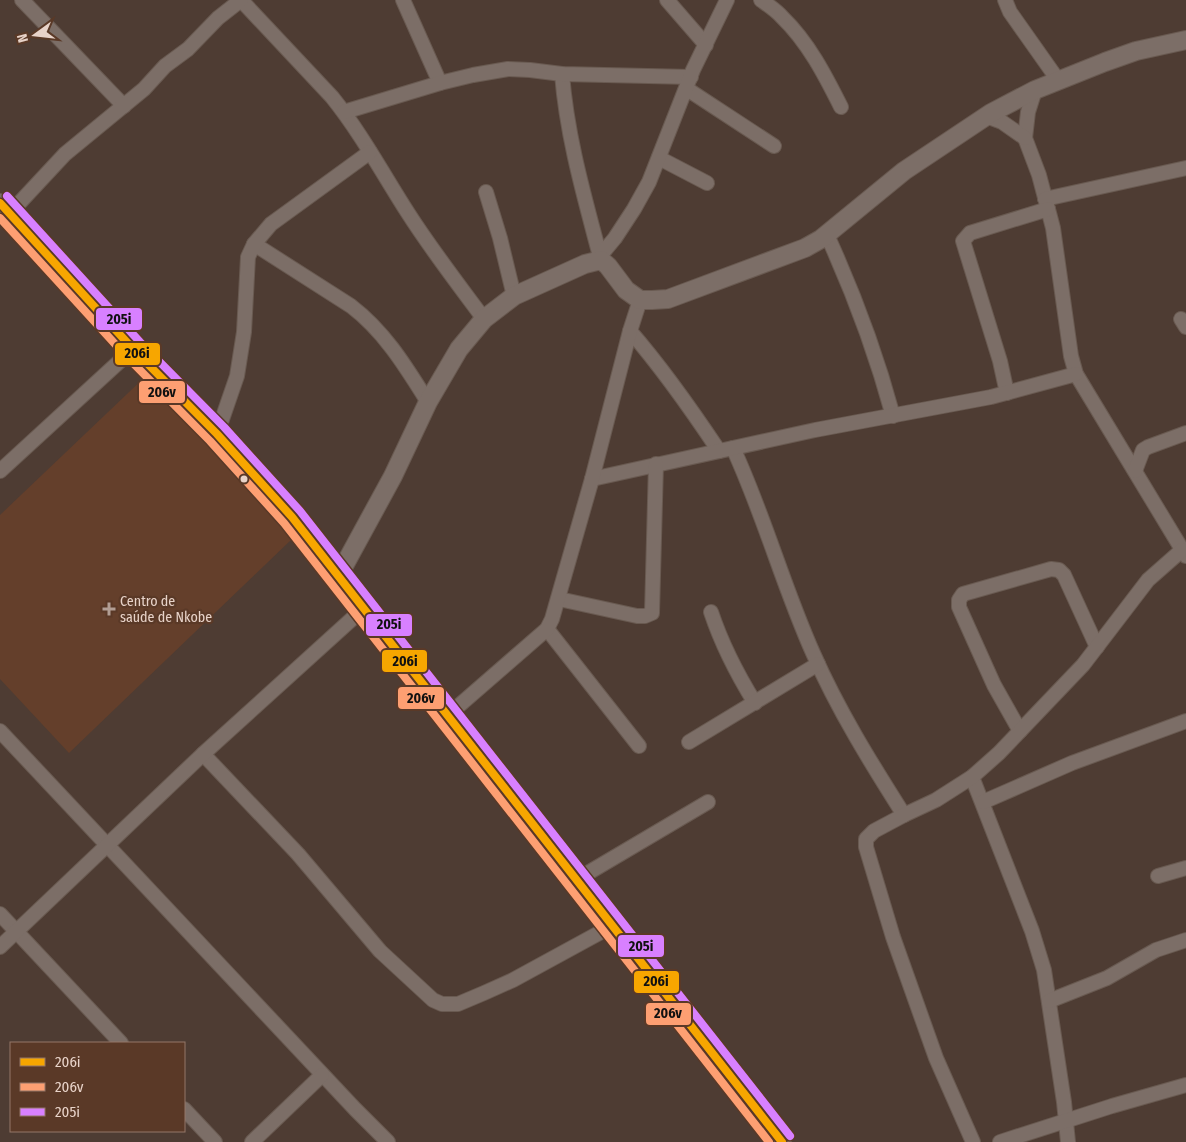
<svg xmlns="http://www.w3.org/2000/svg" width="1186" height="1142" font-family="'Fira Sans Condensed',sans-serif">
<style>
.built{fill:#643f2b}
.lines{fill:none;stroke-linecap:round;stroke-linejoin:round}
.minor-casing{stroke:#695a51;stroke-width:16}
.tertiary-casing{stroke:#695a51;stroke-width:20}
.minor{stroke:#7c6e67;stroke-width:14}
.tertiary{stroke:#7c6e67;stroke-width:18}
.bus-1-casing{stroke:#5a3927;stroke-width:11}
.bus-2-casing{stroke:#5a3927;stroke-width:11}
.bus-3-casing{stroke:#5a3927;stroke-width:11}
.bus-1{stroke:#f7a600;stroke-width:8}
.bus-2{stroke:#fd9f72;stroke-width:8}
.bus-3{stroke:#d880ff;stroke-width:8}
.bus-dot{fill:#e8d3c9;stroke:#5a3927;stroke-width:2}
.poi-dot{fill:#b29e94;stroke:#5a3927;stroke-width:2}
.labels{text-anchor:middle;stroke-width:4.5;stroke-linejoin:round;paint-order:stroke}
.poi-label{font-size:14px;fill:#e8d3c9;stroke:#5a3927;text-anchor:start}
.line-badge{stroke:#5a3927;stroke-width:2}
.pale-badge-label{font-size:14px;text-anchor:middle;font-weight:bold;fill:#111}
</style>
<rect width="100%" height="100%" fill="#4e3c33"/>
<polygon class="built" points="148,374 292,539 69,753 0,679 0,515"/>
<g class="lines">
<g class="minor-casing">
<g id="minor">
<polyline points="22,0 124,106"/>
<path d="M 241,0 L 332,97 C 361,133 383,174 408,213 C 431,249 458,284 484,319"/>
<polyline points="403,0 440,83"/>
<polyline points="667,0 706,45"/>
<path d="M 761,0 C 768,5 776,10 782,17 C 808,42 825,75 841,107"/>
<polyline points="1005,0 1010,12 1058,80"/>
<path d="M 562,74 C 567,138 585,199 601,260"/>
<polyline points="687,89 774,146"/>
<polyline points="1035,90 1028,112 1025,138 1039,175 1053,228 1071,356 1076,374 1186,556"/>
<polyline points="344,112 440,83 473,75 508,69 530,70 562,74 691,77"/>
<polyline points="986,116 1002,122 1025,138"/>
<polyline points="659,158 707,183"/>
<polyline points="486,192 500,238 514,296"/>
<polyline points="1045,199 1186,168"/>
<polyline points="10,213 65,154 144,89 165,66 188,49 218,18 241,0"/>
<path d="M 827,235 C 854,294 876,353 893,416"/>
<path d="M 254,244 L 351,306 C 385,332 406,367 428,402"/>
<polyline points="600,256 615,238 634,209 649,182 693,70 727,0"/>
<polyline points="1181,319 1186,327"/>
<path d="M 630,331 C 663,369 691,409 719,451"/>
<polyline points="1007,393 1000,361 963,241 970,233 1048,209"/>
<polyline points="217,434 237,376 244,332 248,257 254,244 271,224 370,152"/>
<path d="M 733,448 C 764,515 783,586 813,653 C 838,710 871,763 904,815"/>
<polyline points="0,471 133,349"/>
<polyline points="1135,471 1143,450 1148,447 1186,433"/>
<polyline points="592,479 815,430 991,397 1076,374"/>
<polyline points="559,599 637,616 645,616 652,613 656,464"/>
<path d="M 711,612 C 722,645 737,674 755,703"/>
<polyline points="547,629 639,746"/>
<polyline points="447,716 547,629 552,619 592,479 630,331 640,300"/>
<polyline points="0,731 355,1109 388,1142"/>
<polyline points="1020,731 994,685 959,607 959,600 963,594 1051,569 1059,570 1064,575 1097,647"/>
<polyline points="689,742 818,664"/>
<polyline points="203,754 298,854 380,951 433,1000 442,1004 458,1004 484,993 513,980 612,926"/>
<polyline points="972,777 1032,931 1044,970 1064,1102 1068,1142"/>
<polyline points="983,802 1072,763 1186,721"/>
<polyline points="1158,876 1186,868"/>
<polyline points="576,880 708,802"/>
<polyline points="0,914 121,1043"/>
<polyline points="0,947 203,754 364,608"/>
<polyline points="1049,1001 1107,978 1156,950 1186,940"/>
<polyline points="184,1109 215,1142"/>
<polyline points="252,1142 322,1075"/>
<polyline points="973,1142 936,1058 893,937 866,847 866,839 874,831 904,815 936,800 972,777 999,753 1083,665 1148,580 1182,550"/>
<polyline points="1000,1142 1112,1106 1186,1085"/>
</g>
</g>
<g class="tertiary-casing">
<g id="tertiary">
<polyline points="0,203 133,349 217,434 292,517 782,1142"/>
<polyline points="339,575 393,476 428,402 459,349 484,319 514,296 585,264 601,260 608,266 626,290 640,300 652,300 668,299 805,248 821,239 904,171 991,113 1035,90 1105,62 1136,51 1186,40"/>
</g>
</g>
<use href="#minor" class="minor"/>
<use href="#tertiary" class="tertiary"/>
<g class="bus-1-casing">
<polyline id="bus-1" points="0,203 133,349 217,434 292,517 782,1142"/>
</g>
<g class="bus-2-casing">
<polyline id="bus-2" points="0,218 126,356 210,441 284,523 769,1142"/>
</g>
<g class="bus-3-casing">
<polyline id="bus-3" points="7,196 140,342 224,427 300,511 790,1136"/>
</g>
<use href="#bus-1" class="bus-1"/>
<use href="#bus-2" class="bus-2"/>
<use href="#bus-3" class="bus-3"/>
</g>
<circle class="bus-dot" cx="244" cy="479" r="4.5"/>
<path class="poi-dot" d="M106.5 601.5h5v5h5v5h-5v5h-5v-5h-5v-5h5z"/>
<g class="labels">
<g class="poi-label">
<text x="120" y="606">Centro de<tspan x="120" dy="16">saúde de Nkobe</tspan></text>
</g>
</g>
<g class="line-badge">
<rect x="95" y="307" width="48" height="24" rx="5" fill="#d880ff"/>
<rect x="114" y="342" width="47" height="24" rx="5" fill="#f7a600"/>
<rect x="138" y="380" width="48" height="24" rx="5" fill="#fd9f72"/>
<rect x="365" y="613" width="48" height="24" rx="5" fill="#d880ff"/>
<rect x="381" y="649" width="47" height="24" rx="5" fill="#f7a600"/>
<rect x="397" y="686" width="48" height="24" rx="5" fill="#fd9f72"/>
<rect x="617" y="934" width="48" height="24" rx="5" fill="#d880ff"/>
<rect x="633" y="970" width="47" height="24" rx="5" fill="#f7a600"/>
<rect x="645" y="1002" width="47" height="24" rx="5" fill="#fd9f72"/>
</g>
<g class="pale-badge-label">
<text x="119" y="324">205i</text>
<text x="137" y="358">206i</text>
<text x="162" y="397">206v</text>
<text x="389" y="629">205i</text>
<text x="405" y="666">206i</text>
<text x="421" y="703">206v</text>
<text x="641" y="951">205i</text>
<text x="656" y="986">206i</text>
<text x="668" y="1018">206v</text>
</g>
<rect x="10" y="1042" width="175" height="90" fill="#5a3927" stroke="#937768"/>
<rect x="20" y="1058" width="25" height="8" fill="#f7a600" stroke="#937768"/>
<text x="55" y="1067" font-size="15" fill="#e8d3c9">206i</text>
<rect x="20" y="1083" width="25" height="8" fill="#fd9f72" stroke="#937768"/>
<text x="55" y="1092" font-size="15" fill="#e8d3c9">206v</text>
<rect x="20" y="1108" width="25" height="8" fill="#d880ff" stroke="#937768"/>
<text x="55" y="1117" font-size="15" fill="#e8d3c9">205i</text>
<g transform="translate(35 35) rotate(255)" stroke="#5a3927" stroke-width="4" paint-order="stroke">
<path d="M0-4L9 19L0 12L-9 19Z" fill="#e8d3c9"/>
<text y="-8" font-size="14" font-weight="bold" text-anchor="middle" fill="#e8d3c9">N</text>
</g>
</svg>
